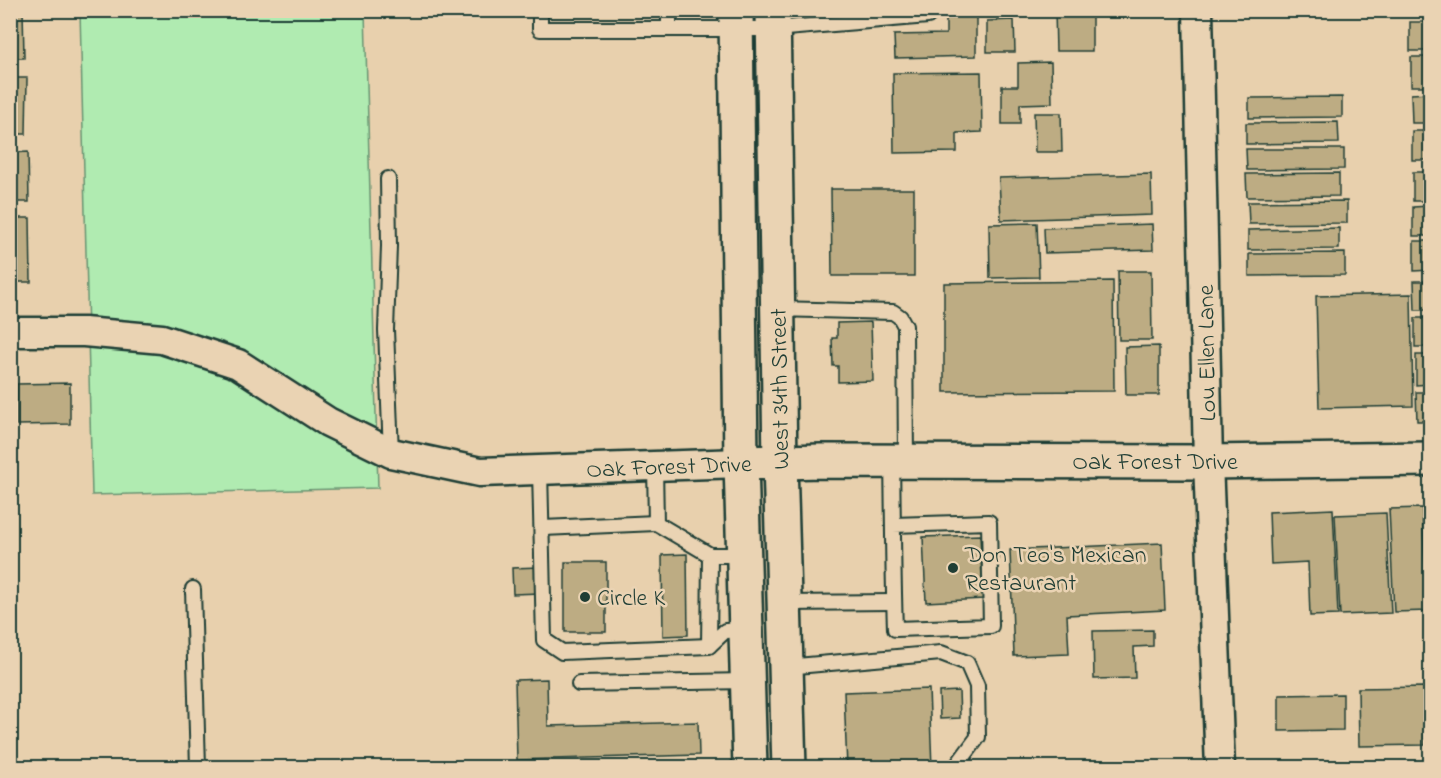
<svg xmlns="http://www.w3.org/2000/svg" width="1441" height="778" font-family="'Indie Flower',sans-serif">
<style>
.green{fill:#b0ebb1;stroke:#689472;stroke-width:1.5}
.building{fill:#bdac83;stroke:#1f3d34;stroke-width:1.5}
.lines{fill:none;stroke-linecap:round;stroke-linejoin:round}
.service-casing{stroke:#1f3d34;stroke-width:18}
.minor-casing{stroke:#1f3d34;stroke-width:33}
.tertiary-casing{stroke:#1f3d34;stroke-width:38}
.secondary-casing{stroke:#1f3d34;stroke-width:38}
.service{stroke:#ead3b3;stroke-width:14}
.minor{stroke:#ead3b3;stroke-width:28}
.tertiary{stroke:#ead3b3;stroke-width:33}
.secondary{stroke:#ead3b3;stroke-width:33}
.poi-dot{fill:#1f3d34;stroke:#ead3b3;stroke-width:2}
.labels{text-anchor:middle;stroke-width:5;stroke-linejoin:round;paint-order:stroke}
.street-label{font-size:24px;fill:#1f3d34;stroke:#ead3b3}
.poi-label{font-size:24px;fill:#1f3d34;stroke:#ead3b3;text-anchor:start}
</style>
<rect width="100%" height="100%" fill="#e8d0ad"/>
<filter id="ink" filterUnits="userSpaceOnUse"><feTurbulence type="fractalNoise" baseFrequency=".0167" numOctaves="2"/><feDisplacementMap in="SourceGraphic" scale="12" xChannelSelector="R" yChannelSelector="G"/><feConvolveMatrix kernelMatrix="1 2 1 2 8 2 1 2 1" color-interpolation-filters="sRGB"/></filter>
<g filter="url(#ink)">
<polygon class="green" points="80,11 365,11 378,488 92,495"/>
<g class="building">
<polygon points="10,10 23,10 24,58 10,58"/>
<polygon points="1055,10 1092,10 1092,51 1056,51"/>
<rect x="1410" y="10" width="20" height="4"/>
<polygon points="976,14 976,56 895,58 894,35 946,34 946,15"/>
<polygon points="1014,20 1015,52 987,52 987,21"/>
<rect x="1410" y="22" width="20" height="29"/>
<rect x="1411" y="57" width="19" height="29"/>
<polygon points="1051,62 1052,103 1020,104 1020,124 1002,124 1002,86 1018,86 1018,63"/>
<polygon points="981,72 982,132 957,133 957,152 894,153 893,73"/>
<polygon points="10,78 27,78 26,134 10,134"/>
<polygon points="1430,93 1430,123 1412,123 1411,94"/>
<polygon points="1342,97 1342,117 1249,118 1249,98"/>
<polygon points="1034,113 1061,113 1062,152 1035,152"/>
<polygon points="1338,122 1339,143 1246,144 1246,123"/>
<rect x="1412" y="131" width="18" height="29"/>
<polygon points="1246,149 1344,149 1344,169 1247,170"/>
<polygon points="28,152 29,202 10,202 10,153"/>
<rect x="1413" y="172" width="17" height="29"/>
<polygon points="1339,173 1339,196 1247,197 1246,174"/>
<polygon points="1151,174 1152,215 1001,220 999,178"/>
<polygon points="831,189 914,189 914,276 832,276"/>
<polygon points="1347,201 1347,223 1249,224 1248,202"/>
<polygon points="1430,206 1430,236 1413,236 1413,207"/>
<polygon points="10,218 30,218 31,282 10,282"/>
<polygon points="1037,223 1039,277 990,278 989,224"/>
<polygon points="1152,224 1153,250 1045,253 1044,228"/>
<polygon points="1339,228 1339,249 1248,250 1248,230"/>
<polygon points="1414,241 1430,241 1430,270 1414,271"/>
<polygon points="1345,253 1345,275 1249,276 1249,254"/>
<polygon points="1118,271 1151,271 1152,340 1119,340"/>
<polygon points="1113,281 1114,391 944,392 944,283"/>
<polygon points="1414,281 1430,281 1430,310 1415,310"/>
<polygon points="1411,294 1413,406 1319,408 1316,296"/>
<rect x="1415" y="318" width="15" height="29"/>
<polygon points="871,322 873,381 838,382 838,366 833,366 832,338 837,338 837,323"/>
<polygon points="1159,346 1159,395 1126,395 1125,347"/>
<polygon points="1416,355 1430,355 1430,384 1416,385"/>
<polygon points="70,383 70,424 17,425 17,384"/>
<polygon points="1416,392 1430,392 1430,421 1417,421"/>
<polygon points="1422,508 1427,611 1394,612 1389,509"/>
<polygon points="1333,509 1338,615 1310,616 1308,562 1271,564 1269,512"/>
<polygon points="1386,513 1391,613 1340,615 1335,515"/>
<polygon points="980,535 983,599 926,602 923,537"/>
<polygon points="1162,543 1165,610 1067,615 1069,654 1014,656 1010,550"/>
<polygon points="687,554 688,635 663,636 662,555"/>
<rect x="565" y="562" width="41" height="70"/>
<polygon points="540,567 540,593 513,594 512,568"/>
<polygon points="1153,630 1153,646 1134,647 1135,678 1094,679 1093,631"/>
<polygon points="547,679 548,726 698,722 699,755 517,760 515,680"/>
<polygon points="1424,687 1425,745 1359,746 1358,688"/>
<polygon points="929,689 932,768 847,768 844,692"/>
<polygon points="959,691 960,718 940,719 939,692"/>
<polygon points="1343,694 1343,730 1279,731 1279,695"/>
</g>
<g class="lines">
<g class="service-casing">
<g id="service">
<polyline points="540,10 540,29 774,29 928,16"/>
<polyline points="669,10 669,29"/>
<polyline points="388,179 389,246 386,330 391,453"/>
<polyline points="777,309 893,312 900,317 905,326 906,461"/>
<path d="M 892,461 C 893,517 893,573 895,629 L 991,626 L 989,522 L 893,525"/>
<polyline points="655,466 656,523 710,555"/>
<polyline points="540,470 544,640 562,652 709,646"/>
<polyline points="543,528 656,523"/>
<polyline points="743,555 710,555 709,646 725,631 746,630"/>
<polyline points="193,589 198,768"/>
<polyline points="784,603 894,602"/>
<polyline points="786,667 941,653 967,663 977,686 978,737 955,768"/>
<polyline points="579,684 747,681"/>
</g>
</g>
<g class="minor-casing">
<g id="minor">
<polyline points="1198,10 1208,462 1220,768"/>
<polyline points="10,332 84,332 162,339 238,364 328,422 391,453 480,472 741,463"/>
</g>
</g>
<g class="tertiary-casing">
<polyline id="tertiary" points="741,463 821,461 1208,462 1430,459"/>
</g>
<g class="secondary-casing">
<g id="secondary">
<polyline points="736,10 741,463 750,768"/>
<polyline points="773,10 780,462 789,768"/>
</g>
</g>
<use href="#service" class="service"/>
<use href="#minor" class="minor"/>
<use href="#tertiary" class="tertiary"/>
<use href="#secondary" class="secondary"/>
</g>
</g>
<g class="poi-dot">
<circle cx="953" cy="568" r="6"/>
<circle cx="585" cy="597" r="6"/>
</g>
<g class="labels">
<g class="street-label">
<text transform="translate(1206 353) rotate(-91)" y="8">Lou Ellen Lane</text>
<text transform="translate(779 389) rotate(-91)" y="8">West 34th Street</text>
<text x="1155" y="469">Oak Forest Drive</text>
<text transform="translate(669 466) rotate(-2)" y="8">Oak Forest Drive</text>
</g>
<g class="poi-label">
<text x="965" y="562">Don Teo's Mexican<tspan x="965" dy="28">Restaurant</tspan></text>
<text x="597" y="605">Circle K</text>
</g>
</g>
<rect width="1441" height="778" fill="none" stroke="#ead3b3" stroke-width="36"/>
<rect x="18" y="18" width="1405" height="742" fill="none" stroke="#1f3d34" stroke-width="2" filter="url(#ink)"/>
</svg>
